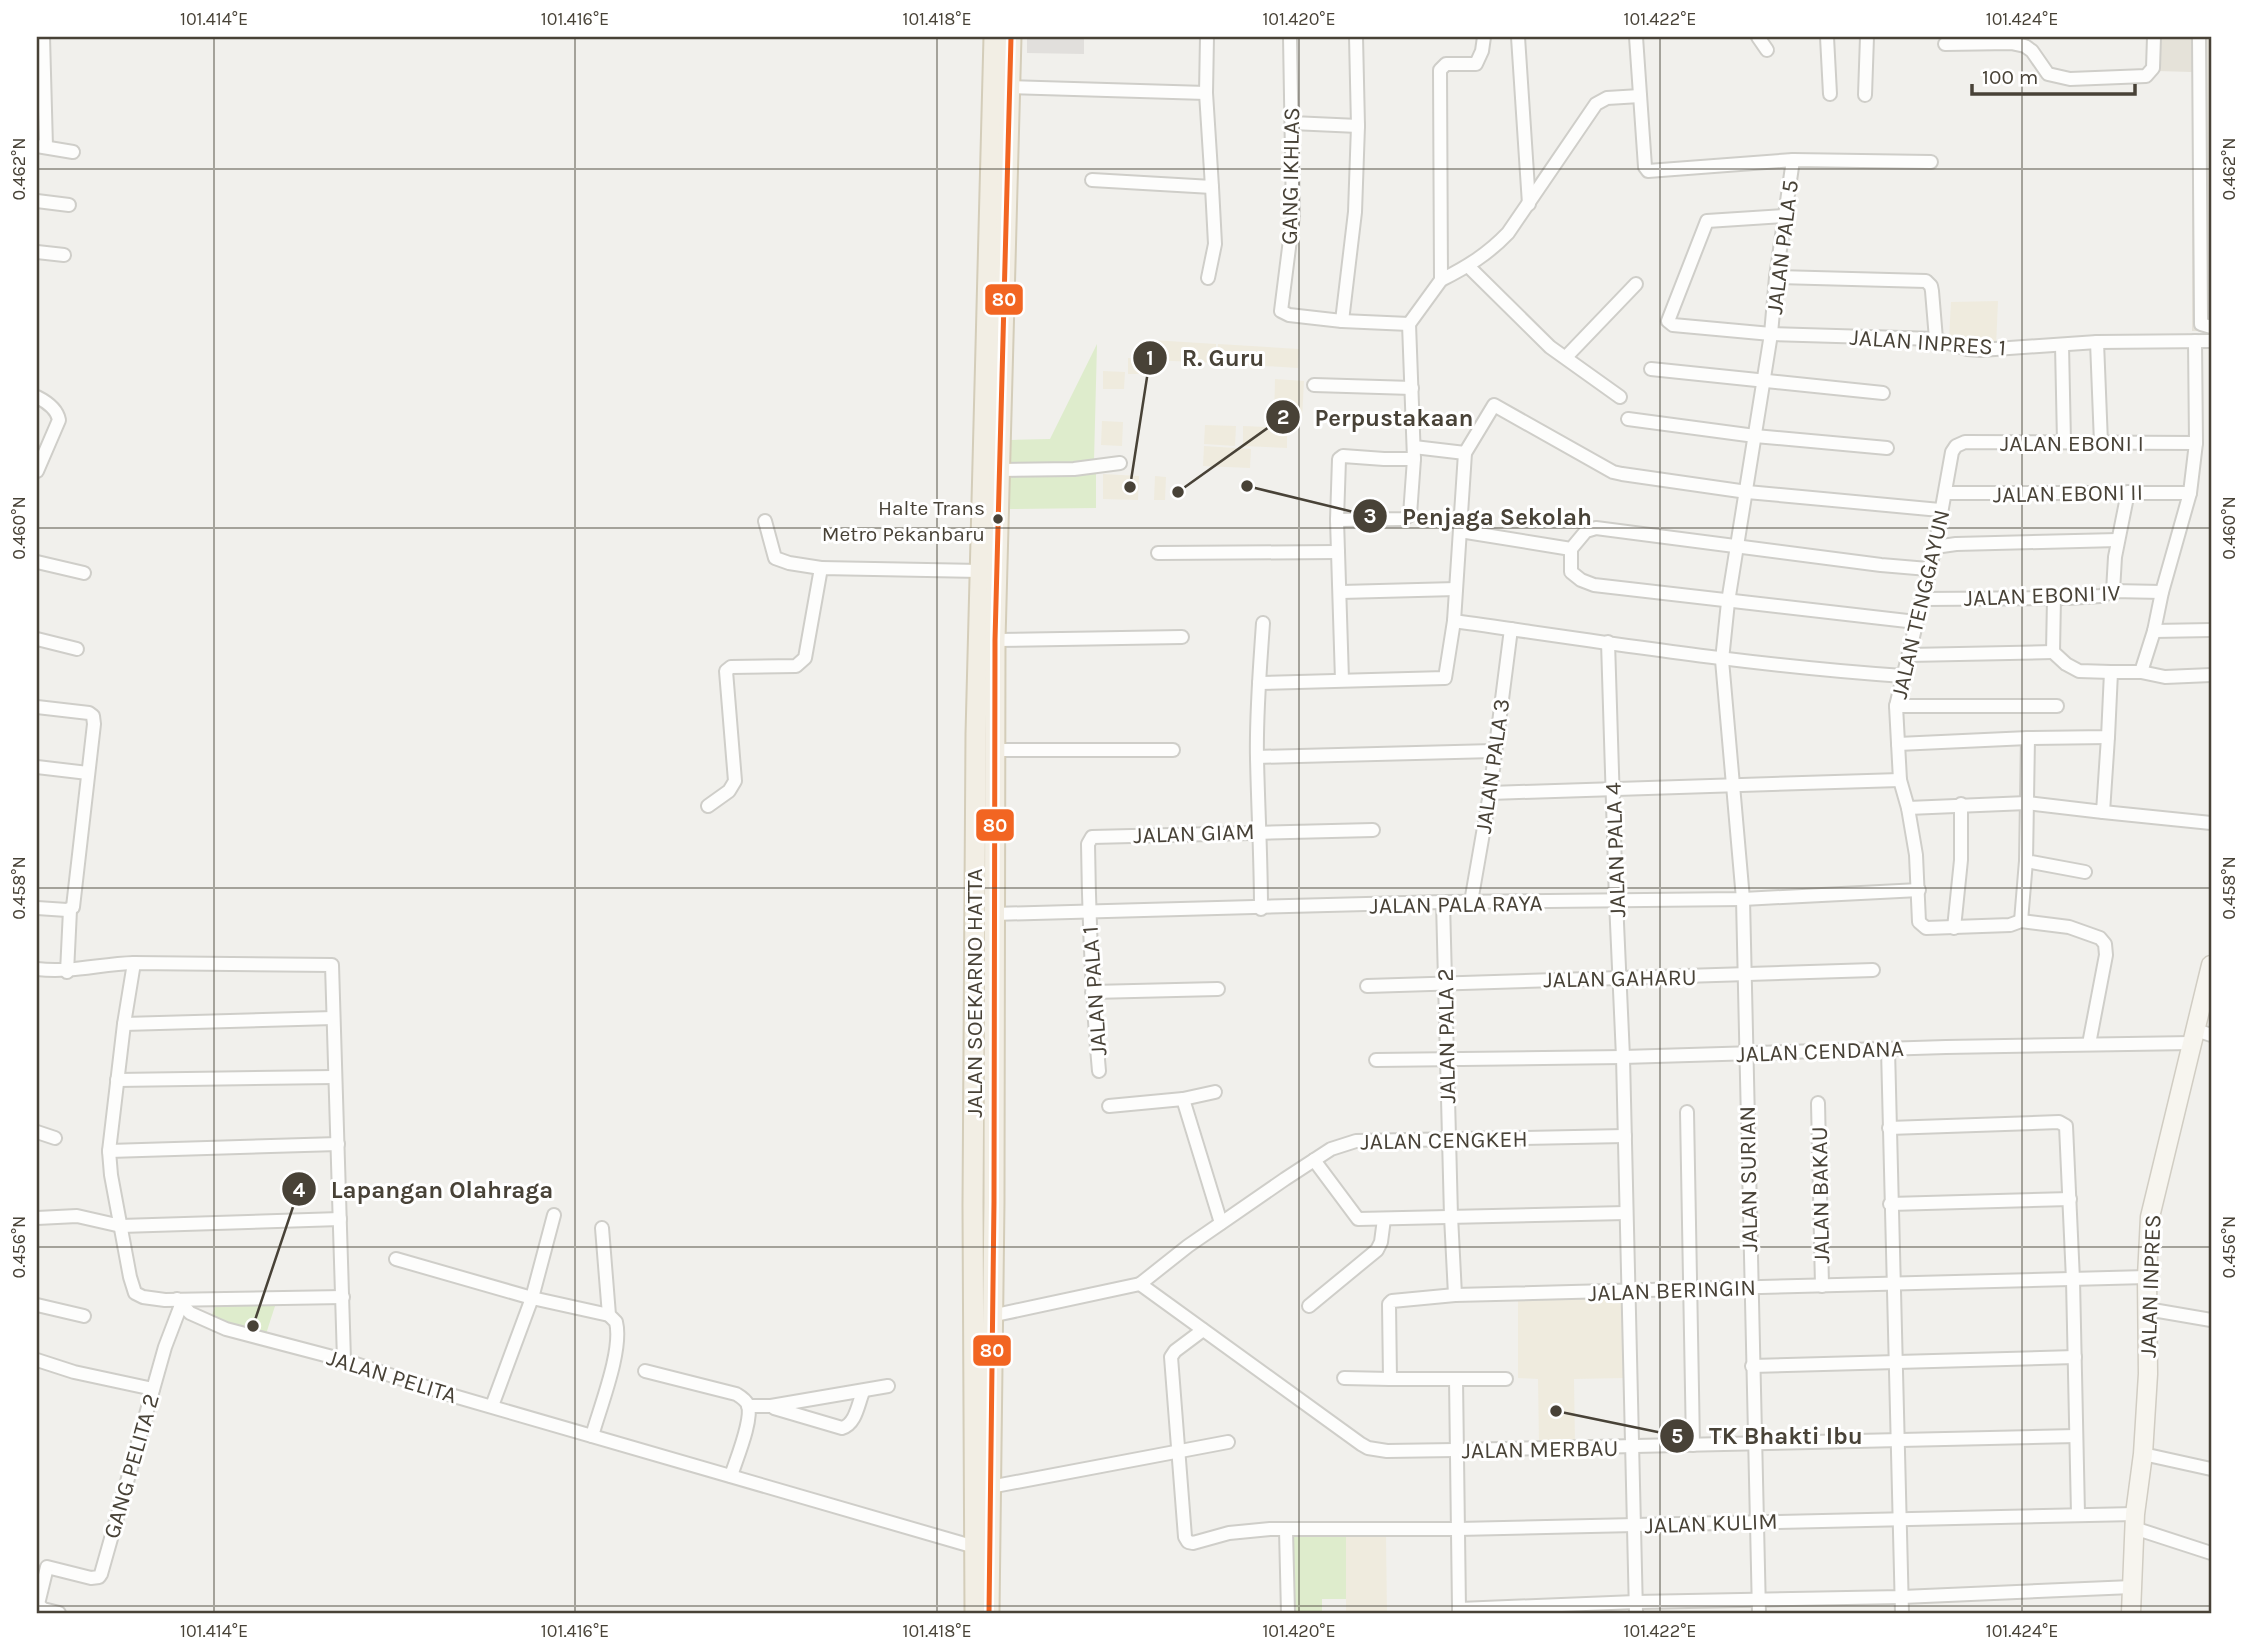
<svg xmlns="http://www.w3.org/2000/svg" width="2248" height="1650" font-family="Karla,sans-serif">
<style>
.residential{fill:#e5e2d9}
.education{fill:#efebde}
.green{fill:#deeccc}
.parking{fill:#e1dfdc}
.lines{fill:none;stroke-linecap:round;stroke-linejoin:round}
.street-casing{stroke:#cfcec9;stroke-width:16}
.secondary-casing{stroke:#d1cdc3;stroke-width:21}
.primary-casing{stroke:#d4cdb9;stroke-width:23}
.street{stroke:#fdfdfc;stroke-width:12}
.secondary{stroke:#f7f5ef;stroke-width:18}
.primary{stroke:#f2eee4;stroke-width:19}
.bus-1-casing{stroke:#fff;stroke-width:10}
.bus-1{stroke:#f26522;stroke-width:5}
.ticks{fill:none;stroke:#484237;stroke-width:2;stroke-opacity:0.45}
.bus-dot{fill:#484237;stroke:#fff;stroke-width:2.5}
.labels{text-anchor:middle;stroke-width:6;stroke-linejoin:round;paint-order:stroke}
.bus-label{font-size:21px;fill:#484237;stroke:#fff;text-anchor:end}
.street-label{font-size:23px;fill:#484237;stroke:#fff}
.leader{fill:none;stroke:#484237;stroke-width:2.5}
.callout-dot{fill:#484237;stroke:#fff;stroke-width:2.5}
.mark-label{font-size:21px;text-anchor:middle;font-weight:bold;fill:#fff}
.callout-label{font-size:24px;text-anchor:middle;font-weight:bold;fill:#484237;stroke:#fff;stroke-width:6;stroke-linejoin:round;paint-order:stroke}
.line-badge{stroke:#fff;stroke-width:2.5}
.badge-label{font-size:19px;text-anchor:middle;font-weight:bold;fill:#fff}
.neatline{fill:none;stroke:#484237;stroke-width:2.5}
.ticks-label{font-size:18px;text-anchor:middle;fill:#484237}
</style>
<rect width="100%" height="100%" fill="#f1f0ec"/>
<polygon class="residential" points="2157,37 2211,37 2211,331 2192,331 2192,72 2157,71"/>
<g class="education">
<polygon points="1998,301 1996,347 1949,339 1951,302"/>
<polygon points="1152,340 1216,344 1216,363 1151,360"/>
<polygon points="1218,344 1299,349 1298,368 1217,363"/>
<polygon points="1128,358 1149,358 1148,374 1128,374"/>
<polygon points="1103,371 1125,372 1124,389 1103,389"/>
<polygon points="1275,379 1304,381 1302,419 1274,418"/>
<polygon points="1102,421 1123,422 1122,446 1101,445"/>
<polygon points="1205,425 1236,426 1235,446 1204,444"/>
<polygon points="1243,426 1287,428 1287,448 1243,446"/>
<polygon points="1204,446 1251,449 1250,468 1203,466"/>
<polygon points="1103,474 1139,476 1138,500 1103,499"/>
<polygon points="1155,476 1166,477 1165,500 1154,500"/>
<polygon points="1624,1296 1625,1378 1574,1379 1575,1444 1539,1444 1538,1379 1518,1378 1518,1299"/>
<polygon points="1346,1535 1386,1535 1387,1613 1346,1613"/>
</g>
<g class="green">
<polygon points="1097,344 1094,461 1080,467 1011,466 1011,440 1050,439"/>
<polygon points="1096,467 1096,508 1010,509 1010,471"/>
<polygon points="216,1304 275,1306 266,1334 211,1318"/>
<polygon points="1290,1535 1346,1535 1346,1599 1322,1599 1322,1613 1292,1613"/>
</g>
<polygon class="parking" points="1027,37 1084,38 1084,54 1027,53"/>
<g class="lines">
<g class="street-casing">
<g id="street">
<polyline points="43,37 46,147"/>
<polyline points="1290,37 1293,216 1281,311 1289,315 1342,321 1409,324"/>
<polyline points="1518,37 1529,204"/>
<polyline points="1636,37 1645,167 1648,171 1793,160 1931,162"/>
<polyline points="1758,37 1767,50"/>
<polyline points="1827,37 1830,94"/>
<polyline points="2199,37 2201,324 2211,327"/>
<polyline points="1945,44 2011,43 2025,46 2032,51 2048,74 2070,79 2146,76 2153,68 2154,37"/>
<polyline points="1010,87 1206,93"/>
<polyline points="1865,95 1867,37"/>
<polyline points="1292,123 1358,126 1356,37"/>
<polyline points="37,146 73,152"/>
<polyline points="1092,180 1212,187 1206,93 1207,37"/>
<polyline points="37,201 69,205"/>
<polyline points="1785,216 1707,221 1668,321 1673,325 1771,334 1936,339 1967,349 1981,350 2097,342 2211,341"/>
<polyline points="37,252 64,255"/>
<polyline points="1469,267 1550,347 1620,397"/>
<polyline points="1776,277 1926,281 1931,286 1932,291 1936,339"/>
<polyline points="1208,278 1215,244 1212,187"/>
<path d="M 1441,280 C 1467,267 1488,254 1508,233 L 1596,104 L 1607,98 L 1640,96"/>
<polyline points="1342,321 1355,212 1358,126"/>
<polyline points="1409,324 1441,280 1440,70 1446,64 1476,64 1482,51 1484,37"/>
<polyline points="2097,342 2101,443"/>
<polyline points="2062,345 2064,442"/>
<polyline points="1566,357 1636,284"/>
<polyline points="1651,369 1883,393"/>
<polyline points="1314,385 1412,388"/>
<path d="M 37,397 C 47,402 57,409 59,420 L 37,471"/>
<polyline points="1628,419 1755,436 1887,448"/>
<polyline points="1414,447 1465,453"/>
<polyline points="998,470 1074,469 1120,463"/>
<polyline points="1946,493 2190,493"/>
<polyline points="1337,520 1403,519 1410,515 1414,459 1409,324"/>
<polyline points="765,521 775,558 789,563 821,568"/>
<polyline points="1460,531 1571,549 1586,531 1596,528 1881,565 1928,569"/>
<polyline points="1935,547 1956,544 2118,540"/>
<polyline points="1571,549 1571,572 1581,580 1594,585 1916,622"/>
<polyline points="1158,553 1338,552"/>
<polyline points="37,562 84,573"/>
<polyline points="2113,591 2115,557 2128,492"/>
<polyline points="1341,592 1456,589"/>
<polyline points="2054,598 2053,652 2066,664 2079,671 2111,672"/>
<polyline points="1923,599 2067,598 2101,596 2113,591 2162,592"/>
<path d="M 1454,621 C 1603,642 1752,666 1903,676"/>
<polyline points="2154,631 2211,630"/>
<polyline points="37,639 77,649"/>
<polyline points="995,640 1182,637"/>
<polyline points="1608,642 1616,901 1623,1057 1636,1613"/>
<polyline points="1909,655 2053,652"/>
<polyline points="2141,672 2165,677 2211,675"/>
<polyline points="1342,680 1337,520 1339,459 1343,456 1384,459 1414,459"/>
<polyline points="1259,683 1445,678 1454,621 1465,453 1494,405 1613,472 1622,474 1747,492 1940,510"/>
<polyline points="1896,706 2057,706"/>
<polyline points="37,707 89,713 93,716 94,724 73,907 67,910 37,908"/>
<polyline points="1898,744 2028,738"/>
<polyline points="995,750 1173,750"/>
<polyline points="1257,757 1494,751"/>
<polyline points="37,767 88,773"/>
<polyline points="1490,793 1900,780"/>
<polyline points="708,806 729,791 735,781 726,671 731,667 796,666 805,658 821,568 980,571"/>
<polyline points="1908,808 2027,803 2103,812 2108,737"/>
<polyline points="2103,812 2211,823"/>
<polyline points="2085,872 2026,861 2028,738 2108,737 2111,672 2141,672 2154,631 2162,592 2190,493 2196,443 2195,341"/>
<polyline points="1443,902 1451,1216 1455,1295"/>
<polyline points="1471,902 1490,793 1511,629"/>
<path d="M 1261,909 C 1261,858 1258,808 1257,758 C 1256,713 1260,668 1263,623"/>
<polyline points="993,914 1443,902 1743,899 1919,890"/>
<polyline points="2021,921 2026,861"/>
<polyline points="1954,928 1961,860 1961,804"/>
<polyline points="134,963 124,1024 109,1151 111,1175 130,1277 135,1293 143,1297 165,1300 343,1297"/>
<path d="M 37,969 C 71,973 100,964 134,963 L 332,965 L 344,1360"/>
<polyline points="67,972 70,910"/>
<polyline points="1367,986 1873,970"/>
<polyline points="1092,992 1218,989"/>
<polyline points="124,1024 333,1018"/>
<polyline points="2196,1030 2211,1035"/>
<polyline points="2089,1044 2106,955 2105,944 2100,938 2069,927 2021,921 2010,925 1926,928 1919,922 1916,855 1908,808 1900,780 1896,706 1935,547 1952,452 1956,446 1965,442 2196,443"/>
<polyline points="1888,1049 1902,1613"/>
<polyline points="1376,1060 1623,1057 1946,1047 2192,1043"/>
<path d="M 1099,1071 C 1092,995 1089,920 1088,844 L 1092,837 L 1373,830"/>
<polyline points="117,1080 334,1077"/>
<polyline points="1183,1099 1215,1092"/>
<polyline points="1818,1103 1822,1286"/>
<polyline points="1109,1106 1183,1099 1221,1223"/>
<polyline points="1687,1112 1693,1445"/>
<polyline points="1889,1128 2059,1122 2066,1126 2073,1280 2078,1514"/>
<polyline points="37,1132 55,1138"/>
<polyline points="109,1151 338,1144"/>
<polyline points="1314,1160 1358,1219 1626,1213"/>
<polyline points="1890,1204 2070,1199"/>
<polyline points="37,1218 77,1216 121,1226 340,1219"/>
<polyline points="396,1259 532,1298 609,1315"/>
<polyline points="1140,1284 1361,1444 1368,1448 1387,1451 1455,1450 2076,1436"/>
<polyline points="177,1299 190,1313 226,1329 344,1360 454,1396 975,1547"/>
<polyline points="37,1305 84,1316"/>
<polyline points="1309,1306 1377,1250 1381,1242 1384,1219"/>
<polyline points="2147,1309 2211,1320"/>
<polyline points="991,1316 1140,1284 1188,1246 1285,1179 1331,1149 1356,1141 1625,1136"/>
<polyline points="1203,1330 1175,1351 1171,1357 1185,1537 1188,1542 1193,1543 1229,1533 1270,1529 1458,1529 2135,1514"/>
<polyline points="37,1360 74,1372 153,1389"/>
<polyline points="1752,1366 2075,1357"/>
<path d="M 645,1371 L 736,1394 C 741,1397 745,1399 748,1405 C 753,1420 736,1460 731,1476"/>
<polyline points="1344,1378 1390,1379"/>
<polyline points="1456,1379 1459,1609"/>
<polyline points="1506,1379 1390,1379 1389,1304 1392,1301 1455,1295 2147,1277"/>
<polyline points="492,1406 532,1298 554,1215"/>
<polyline points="748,1406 771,1406 888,1386"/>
<path d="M 774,1408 L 842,1428 C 856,1424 858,1404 863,1392"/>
<path d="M 592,1436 C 600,1407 623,1350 616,1322 L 609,1315 L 602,1228"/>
<polyline points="2143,1454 2211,1469"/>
<polyline points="990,1487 1228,1442"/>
<polyline points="2134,1528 2211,1553"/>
<polyline points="1286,1530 1288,1613"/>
<polyline points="59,1613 43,1609 38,1604 47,1567 91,1578 99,1577 101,1574 165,1347 181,1305"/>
<polyline points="1459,1613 1459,1609 1636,1602 1902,1597 2132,1587"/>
<polyline points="1759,1613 1743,899 1722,660 1728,602 1771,334 1776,277 1793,160"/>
</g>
</g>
<g class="secondary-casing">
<polyline id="secondary" points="2131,1613 2135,1514 2143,1454 2148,1374 2147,1277 2150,1217 2211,965"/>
</g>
<g class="primary-casing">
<g id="primary">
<polyline points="975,1613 973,1205 976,734 994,37"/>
<polyline points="989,1613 994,1202 995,640 1011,37"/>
</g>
</g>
<use href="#street" class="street"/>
<use href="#secondary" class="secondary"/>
<use href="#primary" class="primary"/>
<g class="bus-1-casing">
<polyline id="bus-1" points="989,1613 994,1202 995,640 1011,37"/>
</g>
<use href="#bus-1" class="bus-1"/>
</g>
<path class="ticks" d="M 214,37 L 214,1613M 575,37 L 575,1613M 937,37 L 937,1613M 1299,37 L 1299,1613M 1660,37 L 1660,1613M 2022,37 L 2022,1613M 37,169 L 2211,169M 37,528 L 2211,528M 37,888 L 2211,888M 37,1247 L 2211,1247M 37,1606 L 2211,1606"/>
<circle class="bus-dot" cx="998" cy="519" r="6"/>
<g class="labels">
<g class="bus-label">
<text x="985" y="515">Halte Trans<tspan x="985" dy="26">Metro Pekanbaru</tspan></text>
</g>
<g class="street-label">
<text transform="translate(1290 176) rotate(-89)" y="8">GANG IKHLAS</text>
<text transform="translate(1782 247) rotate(-83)" y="8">JALAN PALA 5</text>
<text transform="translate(1928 342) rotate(4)" y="8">JALAN INPRES 1</text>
<text x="2072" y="451">JALAN EBONI I</text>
<text transform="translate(2068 493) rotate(-1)" y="8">JALAN EBONI II</text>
<text transform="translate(2042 595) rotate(-2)" y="8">JALAN EBONI IV</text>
<text transform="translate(1920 604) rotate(-77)" y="8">JALAN TENGGAYUN</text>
<text transform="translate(1492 766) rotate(-82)" y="8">JALAN PALA 3</text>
<text transform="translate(1194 833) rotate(-2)" y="8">JALAN GIAM</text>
<text transform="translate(1615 850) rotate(-92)" y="8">JALAN PALA 4</text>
<text transform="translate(1456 904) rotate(-1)" y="8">JALAN PALA RAYA</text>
<text transform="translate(1620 978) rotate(-1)" y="8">JALAN GAHARU</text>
<text transform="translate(1094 991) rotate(-94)" y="8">JALAN PALA 1</text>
<text transform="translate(974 993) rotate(-90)" y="8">JALAN SOEKARNO HATTA</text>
<text transform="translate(1446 1036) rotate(-91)" y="8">JALAN PALA 2</text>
<text transform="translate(1820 1051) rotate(-2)" y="8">JALAN CENDANA</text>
<text transform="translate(1444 1140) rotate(-1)" y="8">JALAN CENGKEH</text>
<text transform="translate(1748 1179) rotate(-91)" y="8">JALAN SURIAN</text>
<text transform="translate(1820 1195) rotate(-91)" y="8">JALAN BAKAU</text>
<text transform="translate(2150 1286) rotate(-88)" y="8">JALAN INPRES</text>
<text transform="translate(1672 1290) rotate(-2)" y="8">JALAN BERINGIN</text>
<text transform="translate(392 1376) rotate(17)" y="8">JALAN PELITA</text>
<text transform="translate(1540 1449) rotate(-1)" y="8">JALAN MERBAU</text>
<text transform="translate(131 1466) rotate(-74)" y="8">GANG PELITA 2</text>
<text transform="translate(1711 1523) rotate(-2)" y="8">JALAN KULIM</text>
</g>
</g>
<path class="leader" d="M1130 487L1150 358M1178 492L1283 417M1247 486L1370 516M253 1326L299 1189M1556 1411L1677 1436"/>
<g class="callout-dot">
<circle cx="1130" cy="487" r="7"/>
<circle cx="1178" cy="492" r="7"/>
<circle cx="1247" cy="486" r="7"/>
<circle cx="253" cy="1326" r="7"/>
<circle cx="1556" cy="1411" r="7"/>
<circle cx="1150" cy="358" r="18"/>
<circle cx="1283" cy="417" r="18"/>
<circle cx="1370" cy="516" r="18"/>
<circle cx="299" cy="1189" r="18"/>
<circle cx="1677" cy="1436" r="18"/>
</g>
<g class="mark-label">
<text x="1150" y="365">1</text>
<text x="1283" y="424">2</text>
<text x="1370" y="523">3</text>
<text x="299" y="1197">4</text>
<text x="1677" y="1443">5</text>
</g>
<g class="callout-label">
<text x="1223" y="366">R. Guru</text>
<text x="1394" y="426">Perpustakaan</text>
<text x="1497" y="525">Penjaga Sekolah</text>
<text x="442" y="1198">Lapangan Olahraga</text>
<text x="1786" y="1444">TK Bhakti Ibu</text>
</g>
<g class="line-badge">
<rect x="984" y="283" width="40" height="33" rx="7" fill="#f26522"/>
<rect x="975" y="808" width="40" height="34" rx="7" fill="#f26522"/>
<rect x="972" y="1334" width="40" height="33" rx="7" fill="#f26522"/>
</g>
<g class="badge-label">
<text x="1004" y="306">80</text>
<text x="995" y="832">80</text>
<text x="992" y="1357">80</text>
</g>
<rect width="2248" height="1650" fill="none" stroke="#ffffff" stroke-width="77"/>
<path d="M1972 84v10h163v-10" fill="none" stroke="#484237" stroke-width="3.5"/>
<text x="1982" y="84" font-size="21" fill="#484237" stroke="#ffffff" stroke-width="5" paint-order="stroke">100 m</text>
<rect x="38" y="38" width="2172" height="1574" class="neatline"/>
<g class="ticks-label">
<text x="214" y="25">101.414°E</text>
<text x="575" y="25">101.416°E</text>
<text x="937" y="25">101.418°E</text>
<text x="1299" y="25">101.420°E</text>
<text x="1660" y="25">101.422°E</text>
<text x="2022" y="25">101.424°E</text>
<text transform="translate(19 169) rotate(-90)" y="6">0.462°N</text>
<text transform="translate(2229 169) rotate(-90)" y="6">0.462°N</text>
<text transform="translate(19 528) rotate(-90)" y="6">0.460°N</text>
<text transform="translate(2229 528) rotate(-90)" y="6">0.460°N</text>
<text transform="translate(19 888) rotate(-90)" y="6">0.458°N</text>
<text transform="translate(2229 888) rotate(-90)" y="6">0.458°N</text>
<text transform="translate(19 1247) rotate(-90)" y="6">0.456°N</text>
<text transform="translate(2229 1247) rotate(-90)" y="6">0.456°N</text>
<text x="214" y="1637">101.414°E</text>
<text x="575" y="1637">101.416°E</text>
<text x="937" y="1637">101.418°E</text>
<text x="1299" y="1637">101.420°E</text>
<text x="1660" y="1637">101.422°E</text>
<text x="2022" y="1637">101.424°E</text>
</g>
</svg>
